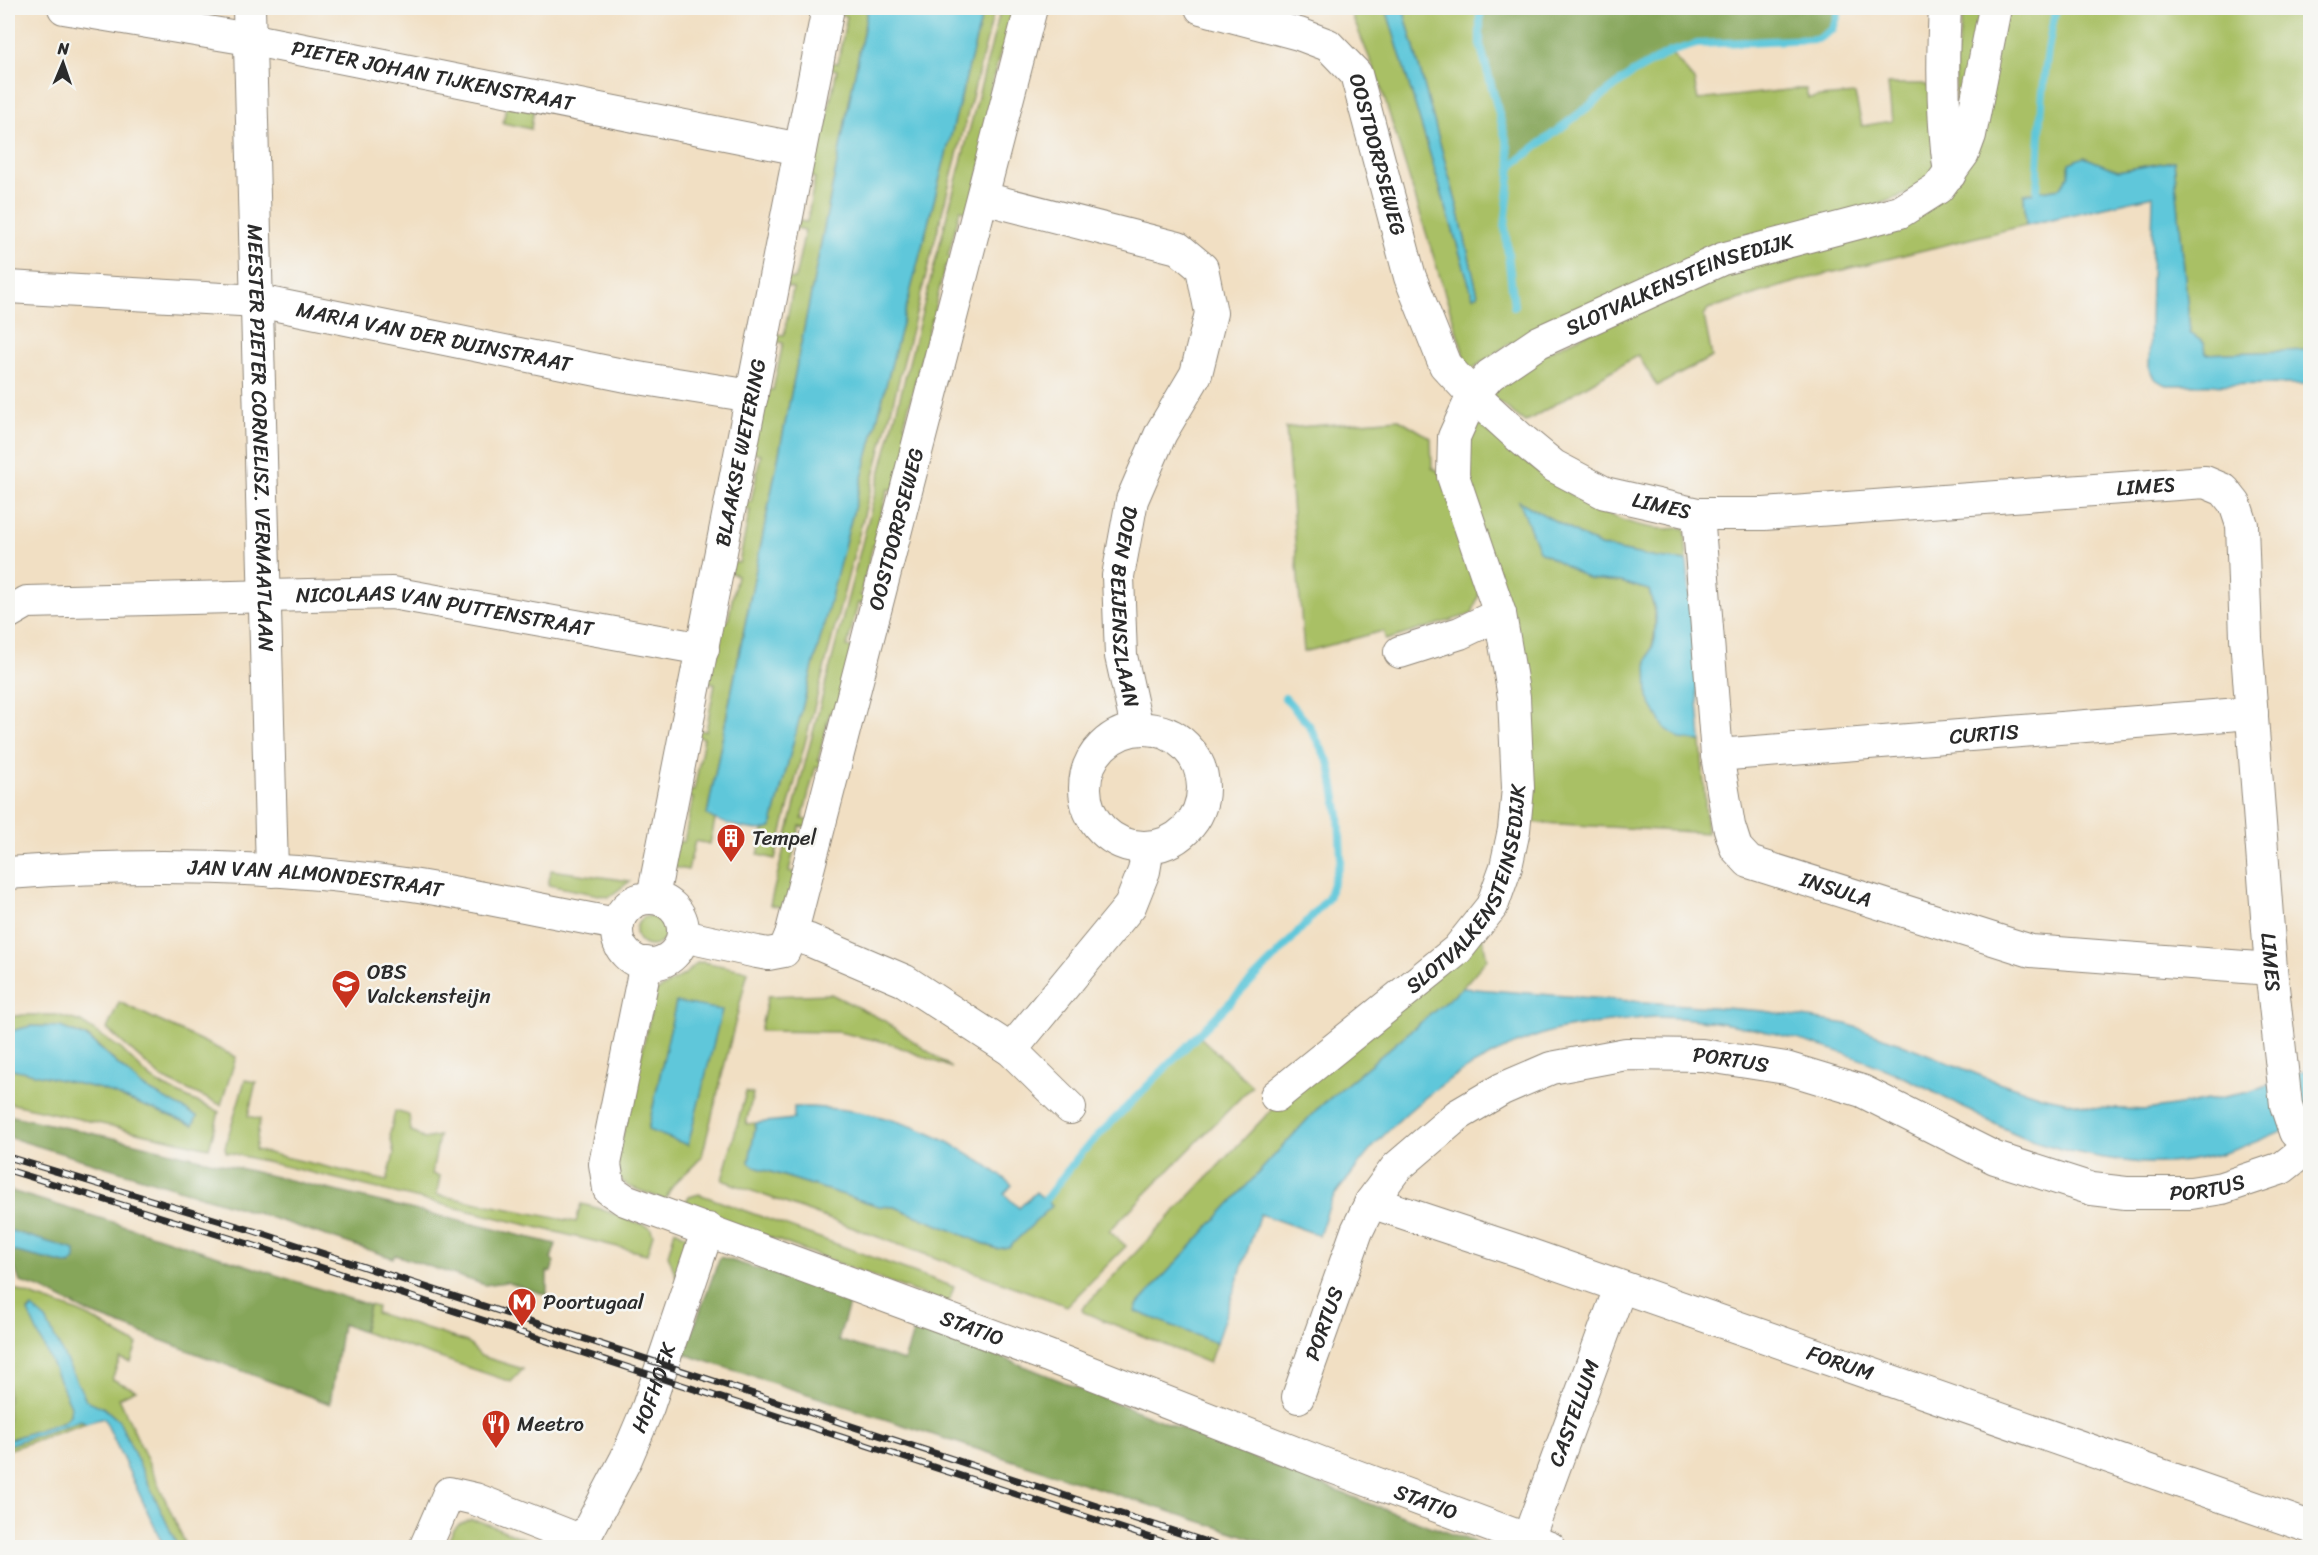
<svg xmlns="http://www.w3.org/2000/svg" width="2318" height="1555" font-family="Sriracha,sans-serif">
<style>
.green{fill:#a9c065;stroke:#6a7648;stroke-width:1.5;fill-rule:evenodd}
.forest{fill:#86a65a;stroke:#586842;stroke-width:1.5}
.water{fill:#5ec7da;stroke:#447982;stroke-width:1.5}
.lines{fill:none;stroke-linecap:round;stroke-linejoin:round}
.stream{stroke:#5ec7da;stroke-width:8}
.minor-casing{stroke:#8e8577;stroke-width:34}
.minor{stroke:#fff;stroke-width:32}
.rail-casing{stroke:#2b2b2b;stroke-width:7}
.rail{stroke:#f6f6f2;stroke-width:4.5;stroke-dasharray:14;stroke-linecap:butt}
.labels{text-anchor:middle;stroke-width:5;stroke-linejoin:round;paint-order:stroke}
.street-label{font-size:21px;fill:#2b2b2b;stroke:#f6f6f2}
.poi-label{font-size:21px;fill:#2b2b2b;stroke:#f6f6f2;text-anchor:start}
</style>
<rect width="100%" height="100%" fill="#f6f6f2"/>
<filter id="ink" filterUnits="userSpaceOnUse"><feTurbulence type="fractalNoise" baseFrequency=".0167" numOctaves="2"/><feDisplacementMap in="SourceGraphic" scale="12" xChannelSelector="R" yChannelSelector="G"/><feConvolveMatrix kernelMatrix="1 2 1 2 8 2 1 2 1" color-interpolation-filters="sRGB"/></filter>
<filter id="wash" filterUnits="userSpaceOnUse"><feTurbulence type="fractalNoise" baseFrequency=".008" numOctaves="4" result="noise"/><feDisplacementMap in="SourceGraphic" scale="24" xChannelSelector="R" yChannelSelector="G"/><feGaussianBlur stdDeviation="1.35" result="paint"/><feColorMatrix in="noise" values="0 0 0 0 0 0 0 0 0 0 0 0 0 0 0 0 0 1.4 0 .05"/><feComposite in="paint" operator="in"/></filter>
<g filter="url(#wash)">
<rect width="100%" height="100%" fill="#f1dfc3"/>
<g class="green">
<polygon points="839,8 868,8 707,814 715,820 710,844 695,841 688,870 669,866 674,841 684,842 693,798 683,796 685,789 694,791 704,738 695,736 697,730 706,731 715,684 706,681 718,620 728,621 737,575 728,572 730,562 739,563 750,510 740,507 742,501 751,502 761,454 751,452 764,389 773,390 783,343 773,341 775,334 784,335 793,288 784,286 786,278 795,279 805,230 796,228 797,221 807,222 815,178 806,176 818,115 827,116 837,70 827,68 828,62 838,63 847,16 838,14"/>
<polygon points="984,8 995,8 775,859 758,855 763,831 771,828"/>
<polygon points="1001,8 1021,8 1010,52 1001,50 989,94 999,97 969,212 960,210 948,256 957,259 955,268 945,266 934,311 943,313 941,320 932,318 930,324 918,371 927,373 925,381 916,379 904,425 913,428 897,491 888,489 875,538 884,541 883,547 873,545 860,595 869,598 868,604 858,603 847,647 856,650 839,714 830,712 818,760 827,763 825,770 816,767 814,773 802,819 812,822 810,828 800,826 789,871 798,874 789,909 770,905 803,771"/>
<polygon points="1349,8 1386,8 1473,297 1478,295 1458,209 1403,8 1480,8 1480,44 1511,166 1631,74 1670,52 1694,80 1698,100 1796,89 1806,89 1808,98 1855,94 1862,126 1892,121 1888,84 1923,84 1934,88 1934,174 1914,191 1509,344 1469,371 1380,84"/>
<polygon points="1964,8 1983,8 1957,134 1955,63"/>
<polygon points="2006,8 2310,8 2310,350 2205,354 2204,343 2190,333 2174,161 2117,171 2084,157 2061,188 2024,194 2026,225 1802,280 1708,309 1704,316 1712,357 1657,386 1638,355 1525,422 1490,395 1517,366 1668,296 1749,266 1918,217"/>
<polygon points="507,102 534,108 531,129 503,123"/>
<polygon points="1399,419 1431,438 1432,468 1446,475 1480,591 1472,614 1386,640 1383,631 1304,652 1286,428"/>
<path d="M 1474,420 C 1525,460 1586,518 1653,528 C 1663,530 1675,528 1685,528 L 1687,561 L 1657,558 L 1600,546 L 1520,502 L 1540,551 L 1589,579 L 1621,582 L 1649,590 C 1657,619 1658,633 1647,661 L 1680,739 L 1701,741 L 1707,833 L 1527,822 L 1464,458 Z"/>
<polygon points="551,870 630,881 609,897 548,885"/>
<circle cx="651" cy="931" r="15"/>
<polygon points="1482,935 1487,959 1462,988 1317,1109 1138,1304 1136,1311 1216,1343 1209,1363 1083,1312 1082,1309 1276,1105"/>
<path d="M 703,962 L 748,971 L 702,1156 C 689,1174 674,1177 665,1200 L 628,1186 L 620,1179 L 616,1164 L 656,991 L 684,975 L 697,963 ZM 676,1003 L 721,1010 L 688,1145 L 648,1129 Z"/>
<polygon points="831,994 883,1020 952,1068 889,1043 838,1032 760,1031 768,996"/>
<polygon points="119,1002 236,1057 221,1105 162,1078 107,1029"/>
<polygon points="24,1015 57,1015 81,1022 121,1049 150,1078 164,1087 219,1112 209,1148 8,1103 8,1068 101,1089 193,1125 197,1116 143,1087 88,1037 59,1027 31,1026 8,1032 8,1017"/>
<polygon points="1198,1035 1252,1086 1109,1231 1126,1246 1067,1306 722,1180 746,1092 753,1094 746,1124 756,1123 749,1162 755,1167 879,1206 895,1207 997,1249 1052,1206 1045,1200 1082,1152"/>
<polygon points="245,1080 256,1082 248,1116 260,1119 255,1150 387,1181 394,1154 390,1134 395,1111 409,1115 411,1131 424,1139 439,1136 432,1174 440,1176 437,1195 576,1222 581,1204 597,1208 650,1227 653,1234 647,1254 226,1152 225,1147"/>
<polygon points="699,1194 954,1287 948,1304 683,1205 689,1197"/>
<polygon points="675,1230 686,1236 688,1240 676,1276 668,1255"/>
<path d="M 8,1286 C 32,1298 58,1303 83,1314 C 102,1322 118,1336 137,1344 L 131,1362 L 120,1359 L 112,1379 L 136,1390 L 119,1398 L 185,1543 L 177,1545 L 119,1421 L 104,1408 L 86,1401 L 46,1320 L 30,1309 L 28,1311 L 71,1406 L 70,1415 L 62,1422 L 8,1440 Z"/>
<polygon points="369,1305 377,1307 376,1313 467,1342 481,1356 523,1369 511,1382 363,1332"/>
<polygon points="81,1420 86,1423 8,1450 8,1445"/>
<path d="M 471,1520 L 482,1522 L 528,1540 L 524,1547 L 446,1547 C 451,1533 455,1523 471,1520 Z"/>
</g>
<g class="forest">
<polygon points="1480,8 1840,8 1833,29 1818,39 1697,44 1670,52 1631,74 1511,166 1508,147 1480,44"/>
<polygon points="8,1115 118,1139 556,1244 551,1259 554,1262 551,1272 547,1271 547,1295 506,1282 485,1285 395,1255 393,1258 260,1214 8,1137"/>
<polygon points="8,1190 116,1223 369,1305 363,1332 342,1324 330,1404 89,1313 42,1289 20,1282 8,1250 70,1265 75,1250 8,1230"/>
<polygon points="720,1257 851,1298 838,1340 904,1361 916,1323 1375,1506 1488,1547 1279,1547 684,1354"/>
</g>
<g class="water">
<path d="M 868,8 L 984,8 L 771,828 C 757,834 719,823 707,815 Z"/>
<polygon points="1386,8 1403,8 1458,209 1478,295 1473,297"/>
<path d="M 2084,157 L 2118,171 L 2174,161 L 2190,333 L 2204,343 L 2205,354 L 2310,350 L 2310,384 L 2166,385 C 2157,381 2152,378 2149,368 L 2153,196 L 2026,225 L 2024,194 L 2060,188 L 2069,175 L 2069,163 Z"/>
<polygon points="1519,501 1600,546 1657,558 1687,561 1701,741 1680,739 1664,727 1648,698 1647,661 1655,639 1656,614 1649,590 1621,582 1589,579 1539,551"/>
<path d="M 1462,988 L 1764,1011 L 1847,1024 L 1900,1043 L 1989,1079 L 2041,1096 L 2097,1108 L 2146,1110 L 2193,1103 L 2249,1092 L 2310,1069 L 2310,1117 C 2251,1147 2192,1171 2124,1161 C 2092,1157 2050,1148 2021,1136 C 1976,1117 1935,1090 1890,1071 C 1825,1043 1728,1018 1656,1017 C 1644,1017 1630,1020 1617,1021 C 1594,1024 1568,1026 1546,1033 C 1512,1044 1479,1060 1450,1079 C 1411,1106 1378,1137 1350,1176 C 1344,1183 1338,1190 1333,1198 C 1327,1209 1324,1223 1319,1235 L 1260,1214 L 1216,1343 L 1135,1311 L 1138,1304 L 1317,1109 Z"/>
<polygon points="676,1002 722,1010 688,1145 648,1130"/>
<polygon points="31,1026 60,1027 88,1038 143,1087 197,1116 193,1125 101,1089 8,1068 8,1032"/>
<path d="M 794,1107 C 876,1106 949,1132 1012,1185 L 1004,1194 L 1019,1208 L 1036,1192 L 1052,1206 L 1009,1247 L 997,1249 L 895,1207 L 879,1206 L 755,1167 L 749,1162 L 756,1123 L 794,1119 Z"/>
<polygon points="8,1230 75,1250 75,1259 70,1265 8,1250"/>
<polygon points="32,1308 46,1320 86,1400 104,1408 119,1421 177,1545 164,1547 104,1418 86,1423 81,1420 8,1445 8,1440 62,1422 70,1415 71,1406 28,1312"/>
</g>
<g class="lines">
<g class="stream">
<polyline points="1480,8 1480,44 1508,147 1511,166 1505,228 1514,306"/>
<polyline points="1511,166 1631,74 1670,52 1697,44 1818,39 1833,29 1840,8"/>
<path d="M 2037,191 C 2040,130 2042,68 2056,8"/>
<polyline points="1045,1200 1082,1152 1282,950 1328,898 1341,859 1339,815 1330,765 1309,725 1285,698"/>
</g>
</g>
</g>
<g filter="url(#ink)">
<g class="lines">
<g class="minor-casing">
<g id="minor">
<path id="s1" d="M 64,8 L 249,39 L 800,149"/>
<path id="s2" d="M 249,8 L 272,871"/>
<path id="s3" d="M 1201,8 L 1299,34 L 1328,45 L 1356,74 L 1410,277 L 1445,365 L 1473,395 L 1519,437 L 1554,466 L 1605,493 L 1698,514 L 1764,514 L 2205,482 L 2224,490 L 2235,504 L 2242,525 L 2246,638 L 2271,969 L 2286,1105 L 2295,1132 L 2310,1146"/>
<path d="M 1945,8 C 1942,63 1942,119 1950,174"/>
<path id="s4" d="M 983,198 L 1178,248 L 1202,268 L 1211,313 L 1196,374 L 1161,433 L 1132,500 L 1118,576 L 1121,656 L 1137,728"/>
<path id="s5" d="M 8,287 L 258,301 L 632,377 L 752,396"/>
<path id="s6" d="M 1698,514 L 1717,755 L 1729,826 L 1736,848 L 1749,862 L 2031,951 L 2271,969"/>
<path id="s7" d="M 8,613 L 27,602 L 392,593 L 703,649"/>
<polyline points="1400,652 1460,633 1500,614"/>
<circle cx="1144" cy="788" r="59"/>
<path id="s8" d="M 1717,755 L 2252,713"/>
<path id="s9" d="M 8,873 C 141,863 280,865 412,885 C 481,896 549,912 618,924"/>
<path id="s10" d="M 653,897 L 828,8"/>
<circle cx="650" cy="931" r="33"/>
<polyline points="791,935 809,940 905,981 1011,1050 1070,1108"/>
<path id="s11" d="M 683,936 L 757,952 L 768,954 L 784,951 L 791,935 L 1031,8"/>
<path id="s12" d="M 646,963 L 605,1164 L 609,1189 L 625,1200 L 1048,1356 L 1324,1464 L 1550,1548"/>
<polyline points="1011,1050 1130,906 1144,871 1148,848"/>
<path id="s13" d="M 1276,1096 L 1457,950 L 1492,906 L 1506,867 L 1514,830 L 1518,788 L 1514,697 L 1500,614 L 1453,476 L 1454,437 L 1473,395 L 1490,375 L 1539,342 L 1722,259 L 1900,212 L 1938,188 L 1963,154 L 1970,135 L 1995,8"/>
<path id="s14" d="M 1371,1202 L 1516,1250 L 2310,1527"/>
<path id="s15" d="M 1298,1397 L 1357,1231 L 1371,1202 L 1396,1168 L 1458,1115 L 1502,1089 L 1551,1068 L 1626,1054 L 1702,1055 L 1786,1068 L 1862,1091 L 1995,1158 L 2092,1189 L 2126,1193 L 2191,1193 L 2222,1188 L 2282,1168 L 2310,1146"/>
<path id="s16" d="M 1528,1539 L 1620,1288"/>
<polyline points="425,1548 449,1493 475,1499 582,1541"/>
<path id="s17" d="M 579,1548 L 626,1459 L 648,1407 L 708,1229"/>
</g>
</g>
<use href="#minor" class="minor"/>
<g class="rail-casing">
<g id="rail">
<polyline points="8,1157 254,1231 1225,1548"/>
<polyline points="8,1170 249,1244 1182,1548"/>
</g>
</g>
<use href="#rail" class="rail"/>
</g>
</g>
<defs>
<g id="building-pin" transform="scale(1.5)"><path d="M0 17L-7.5 6A9.5 9.5 0 1 1 7.5 6Z" fill="#c8321e" stroke="#f6f6f2"/><path d="M-4-6H4V6H1V3H-1V6H-4ZM-2.5-4.3h1.7v1.8h-1.7ZM.8-4.3h1.7v1.8H.8ZM-2.5-1h1.7V.8h-1.7ZM.8-1h1.7V.8H.8Z" fill="#fff"/></g>
<g id="school-pin" transform="scale(1.5)"><path d="M0 17L-7.5 6A9.5 9.5 0 1 1 7.5 6Z" fill="#c8321e" stroke="#f6f6f2"/><path d="M0-5L7-2L0 1L-7-2ZM-4 1L0 2.5L4 1V4Q0 6-4 4Z" fill="#fff"/></g>
<g id="metro-pin" transform="scale(1.5)"><path d="M0 17L-7.5 6A9.5 9.5 0 1 1 7.5 6Z" fill="#c8321e" stroke="#f6f6f2"/><path d="M-5.5 5V-5H-3L0 0L3-5H5.5V5H3V-.5L0 4L-3-.5V5Z" fill="#fff"/></g>
<g id="restaurant-pin" transform="scale(1.5)"><path d="M0 17L-7.5 6A9.5 9.5 0 1 1 7.5 6Z" fill="#c8321e" stroke="#f6f6f2"/><path d="M-5-6h1v4h1v-4h1v4h1v-4h1v5L-1.5 .5V6h-2V.5L-5-1ZM5-6V6H3V1.5H1.5Q1.5-4 5-6Z" fill="#fff"/></g>
</defs>
<g fill-rule="evenodd">
<use href="#building-pin" x="731" y="838"/>
<use href="#school-pin" x="346" y="984"/>
<use href="#metro-pin" x="522" y="1302"/>
<use href="#restaurant-pin" x="496" y="1424"/>
</g>
<g class="labels">
<g class="street-label">
<text dy="7" stroke="none"><textPath href="#s1" startOffset="375">PIETER JOHAN TIJKENSTRAAT</textPath></text>
<text dy="7" stroke="none"><textPath href="#s3" startOffset="256">OOSTDORPSEWEG</textPath></text>
<text dy="7" stroke="none"><textPath href="#s13" startOffset="1054">SLOTVALKENSTEINSEDIJK</textPath></text>
<text dy="7" stroke="none"><textPath href="#s5" startOffset="430">MARIA VAN DER DUINSTRAAT</textPath></text>
<text dy="7" stroke="none"><textPath href="#s2" startOffset="430">MEESTER PIETER CORNELISZ. VERMAATLAAN</textPath></text>
<text dy="7" stroke="none"><textPath href="#s10" startOffset="453">BLAAKSE WETERING</textPath></text>
<text dy="7" stroke="none"><textPath href="#s3" startOffset="1228">LIMES</textPath></text>
<text dy="7" stroke="none"><textPath href="#s3" startOffset="742">LIMES</textPath></text>
<text dy="7" stroke="none"><textPath href="#s11" startOffset="540">OOSTDORPSEWEG</textPath></text>
<text dy="7" stroke="none"><textPath href="#s4" startOffset="591">DOEN BEIJENSZLAAN</textPath></text>
<text dy="7" stroke="none"><textPath href="#s7" startOffset="441">NICOLAAS VAN PUTTENSTRAAT</textPath></text>
<text dy="7" stroke="none"><textPath href="#s8" startOffset="268">CURTIS</textPath></text>
<text dy="7" stroke="none"><textPath href="#s9" startOffset="308">JAN VAN ALMONDESTRAAT</textPath></text>
<text dy="7" stroke="none"><textPath href="#s13" startOffset="292">SLOTVALKENSTEINSEDIJK</textPath></text>
<text dy="7" stroke="none"><textPath href="#s6" startOffset="447">INSULA</textPath></text>
<text dy="7" stroke="none"><textPath href="#s3" startOffset="1786">LIMES</textPath></text>
<text dy="7" stroke="none"><textPath href="#s15" startOffset="618">PORTUS</textPath></text>
<text dy="7" stroke="none"><textPath href="#s15" startOffset="1120">PORTUS</textPath></text>
<text dy="7" stroke="none"><textPath href="#s15" startOffset="78">PORTUS</textPath></text>
<text dy="7" stroke="none"><textPath href="#s12" startOffset="620">STATIO</textPath></text>
<text dy="7" stroke="none"><textPath href="#s14" startOffset="496">FORUM</textPath></text>
<text dy="7" stroke="none"><textPath href="#s17" startOffset="177">HOFHOEK</textPath></text>
<text dy="7" stroke="none"><textPath href="#s16" startOffset="134">CASTELLUM</textPath></text>
<text dy="7" stroke="none"><textPath href="#s12" startOffset="1106">STATIO</textPath></text>
</g>
<g class="poi-label">
<text x="752" y="845">Tempel</text>
<text x="367" y="979">OBS<tspan x="367" dy="24">Valckensteijn</tspan></text>
<text x="543" y="1309">Poortugaal</text>
<text x="517" y="1431">Meetro</text>
</g>
</g>
<rect width="2318" height="1555" fill="none" stroke="#f6f6f2" stroke-width="30"/>
<g transform="translate(63 63) rotate(2)" stroke="#f6f6f2" stroke-width="4.5" paint-order="stroke">
<path d="M0-4.5L10 22L0 15L-10 22Z" fill="#2b2b2b"/>
<text y="-9" font-size="16" font-weight="bold" text-anchor="middle" fill="#2b2b2b">N</text>
</g>
</svg>
